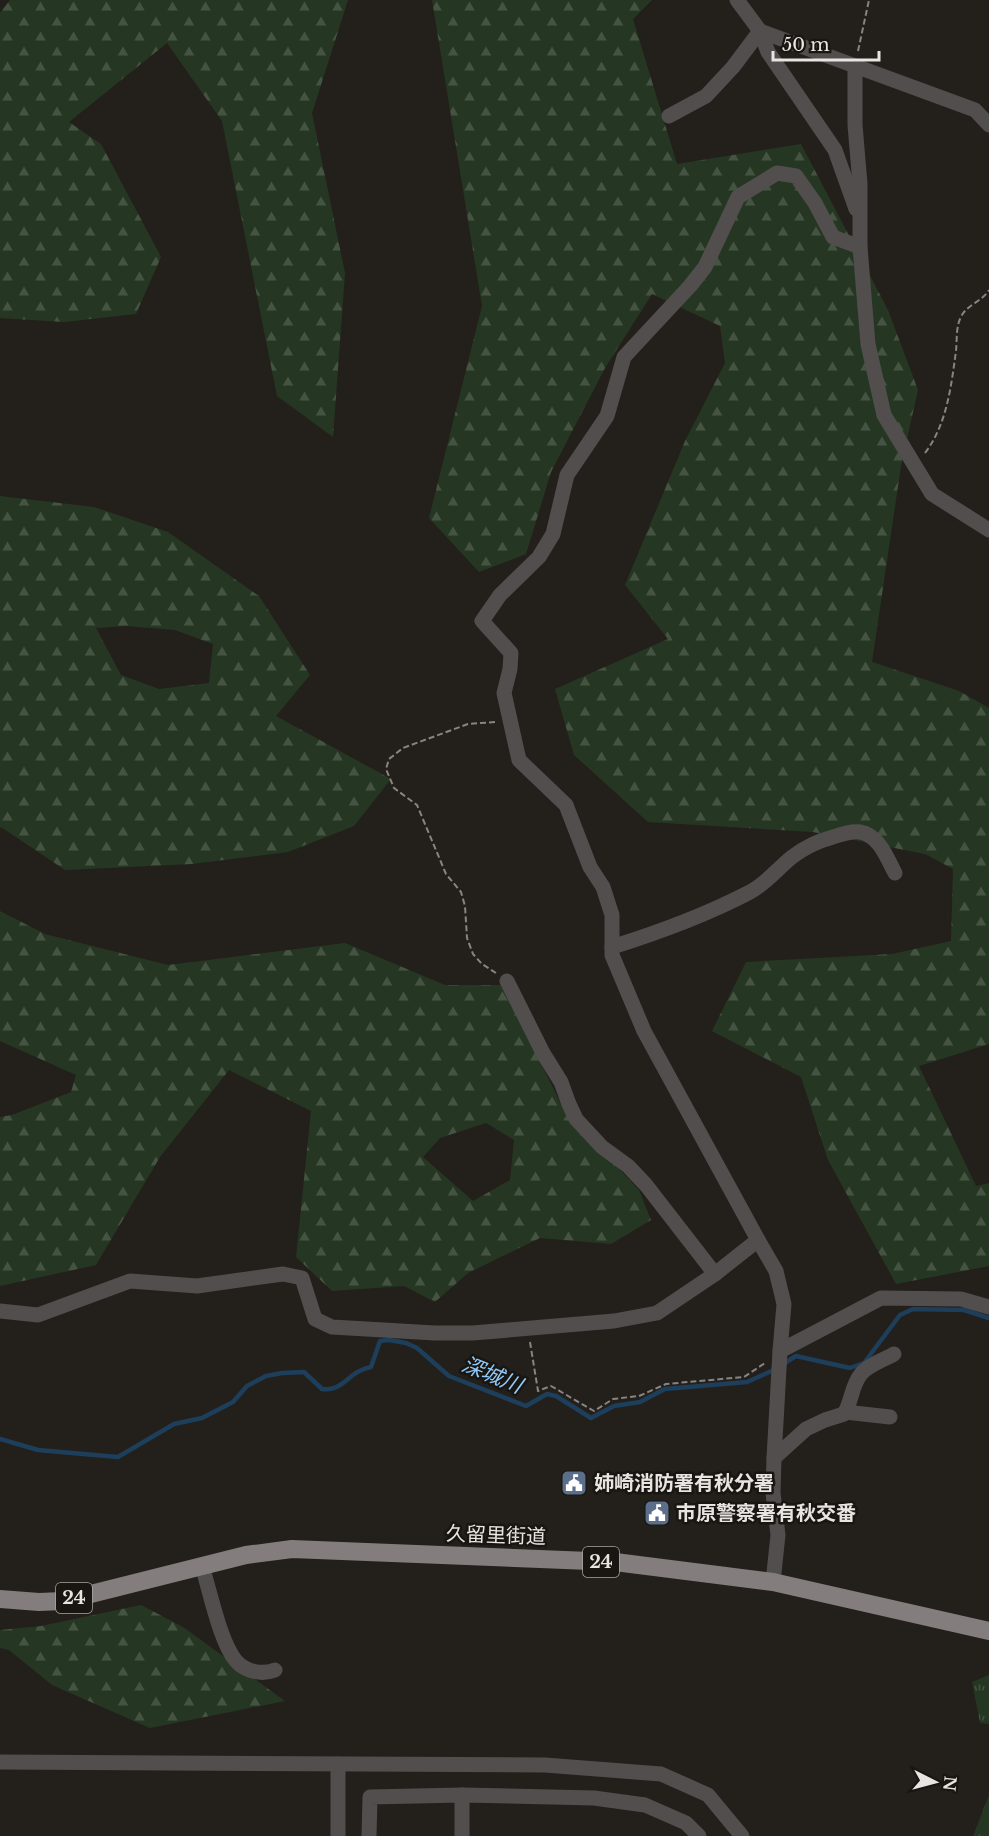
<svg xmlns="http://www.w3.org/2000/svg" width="989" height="1836" font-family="'Libre Baskerville','Noto Sans JP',serif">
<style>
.forest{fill:url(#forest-firs);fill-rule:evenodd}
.park{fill:url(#park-tufts)}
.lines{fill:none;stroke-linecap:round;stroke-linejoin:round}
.stream{stroke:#1d3f5c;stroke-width:4.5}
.path{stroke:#888481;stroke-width:2;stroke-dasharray:6 3;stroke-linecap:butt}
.minor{stroke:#524e4e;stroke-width:15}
.primary{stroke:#837d7d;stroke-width:18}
.labels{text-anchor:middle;stroke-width:5;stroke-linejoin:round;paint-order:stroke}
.shield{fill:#191611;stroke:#a9a6a3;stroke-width:1.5}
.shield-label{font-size:18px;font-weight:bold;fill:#e7e4e1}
.poi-label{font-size:20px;font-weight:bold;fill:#e7e4e1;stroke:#191611;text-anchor:start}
.street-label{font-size:20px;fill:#e7e4e1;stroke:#191611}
.water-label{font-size:21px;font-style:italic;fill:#91cbfd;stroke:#191611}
</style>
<defs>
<pattern id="forest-firs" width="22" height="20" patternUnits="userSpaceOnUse" patternTransform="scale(1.5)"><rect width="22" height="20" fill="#253722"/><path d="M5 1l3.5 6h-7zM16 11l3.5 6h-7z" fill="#455442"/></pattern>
<pattern id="park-tufts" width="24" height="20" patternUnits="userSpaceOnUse" patternTransform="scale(1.5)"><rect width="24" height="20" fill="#253722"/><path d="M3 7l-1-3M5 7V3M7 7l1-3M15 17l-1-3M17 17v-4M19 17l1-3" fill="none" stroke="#455442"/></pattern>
</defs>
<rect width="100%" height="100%" fill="#231f1b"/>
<g class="forest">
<polygon points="10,0 348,0 312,113 345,273 333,437 277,396 222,121 167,43 69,122 101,144 161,257 136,314 64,322 0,318 0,13"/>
<polygon points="432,0 652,0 633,19 677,164 801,144 888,310 918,390 901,466 872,662 959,691 989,708 989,1044 919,1066 976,1186 989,1183 989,1266 896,1284 828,1160 801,1077 712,1031 746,962 892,954 951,941 953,869 925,854 813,832 648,822 574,755 555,689 668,639 625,585 685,441 725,363 720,326 652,294 605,368 551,472 526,554 479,572 429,518 482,306"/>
<path d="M 0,496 L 94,507 L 168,532 L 259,596 L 310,675 L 276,716 L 391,779 L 354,826 L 288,852 L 192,864 L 65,870 L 1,827 L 0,828 ZM 126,626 L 175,630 L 213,644 L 209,683 L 159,689 L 121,675 L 96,628 Z"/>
<path d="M 0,911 L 45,934 L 168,965 L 345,943 L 445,985 L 502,985 L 564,1110 L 639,1190 L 651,1220 L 611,1244 L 540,1238 L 468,1273 L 435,1302 L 404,1286 L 332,1291 L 296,1257 L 311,1111 L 229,1070 L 160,1157 L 96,1265 L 0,1286 L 0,1117 L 12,1115 L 71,1092 L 76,1075 L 0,1041 ZM 486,1123 L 514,1140 L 510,1180 L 473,1201 L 423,1157 L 440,1138 Z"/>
<polygon points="141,1605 183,1627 285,1701 150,1728 52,1685 9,1650 0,1648 0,1630 41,1626"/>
</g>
<g class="park">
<polygon points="989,1675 989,1724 980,1723 972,1682"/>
<polygon points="989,1795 989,1836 973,1836"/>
</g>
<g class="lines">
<g class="stream">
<polyline points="783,1364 796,1356 850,1368 864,1363 900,1315 913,1309 964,1310 989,1318"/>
<path d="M 0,1439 L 38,1450 L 118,1457 L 174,1424 L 202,1418 L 233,1402 L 247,1386 L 266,1376 L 282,1373 L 304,1372 L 322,1389 C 344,1392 348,1371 371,1367 L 380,1341 L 389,1340 L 406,1343 L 417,1348 L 449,1376 L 526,1406 L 547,1394 L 556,1396 L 591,1418 L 614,1406 L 640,1402 L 665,1389 L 747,1382 L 776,1369"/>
</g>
<g class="path">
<polyline points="858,51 869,0"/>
<path d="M 925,453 C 947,424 951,387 956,351 C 957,341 956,328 960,319 C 965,305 982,302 989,290"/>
<polyline points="495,722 468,724 403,748 389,759 386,769 394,788 417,805 446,874 461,892 465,906 467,938 473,954 482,964 496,973"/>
<polyline points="530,1342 538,1391 551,1386 594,1411 613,1399 639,1396 666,1384 744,1377 765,1363"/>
</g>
<g class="minor">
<polyline points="737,0 760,31 975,110 989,125"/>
<polyline points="760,31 768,52 835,150 856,209"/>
<polyline points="855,66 855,125 860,184 860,247 868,344 884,415 932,494 989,530"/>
<polyline points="669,116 706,96 733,67 760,31"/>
<path d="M 612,947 C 660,932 706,915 750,892 C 768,882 777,869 792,857 C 805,847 818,841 833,837 C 842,834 851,831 860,832 C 879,835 887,858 895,873"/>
<polyline points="507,981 543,1053 561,1082 569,1104 576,1119 602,1147 628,1166 646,1185 715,1274"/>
<polyline points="0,1311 38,1315 130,1281 197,1286 283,1274 302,1278 315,1319 332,1327 435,1333 473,1333 614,1321 657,1313 715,1274 758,1240"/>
<polyline points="780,1351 881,1298 961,1299 989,1307"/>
<polyline points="845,1412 890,1417"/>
<path d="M 774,1458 L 806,1429 L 825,1420 L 844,1414 C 852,1402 851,1386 861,1374 C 868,1365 884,1360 894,1354"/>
<path d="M 202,1566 C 210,1591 220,1642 236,1661 C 246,1672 262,1675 275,1670"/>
<polyline points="773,1582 778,1535 773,1493 774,1458 780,1351 784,1304 776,1271 758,1240 644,1031 612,955 612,915 603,887 590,867 566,805 519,760 504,693 510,669 511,653 482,621 500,595 539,557 553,534 567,475 607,416 624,357 690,286 705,267 738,197 777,173 796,176 815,203 833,237 860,247"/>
<polyline points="0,1762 545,1765 661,1774 708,1795 742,1836"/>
<polyline points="338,1836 338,1764"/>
<polyline points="369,1836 370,1797 462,1795 594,1798 645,1805 686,1823 699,1836"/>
<polyline points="462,1836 462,1795"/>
</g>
<polyline class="primary" points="0,1599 39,1602 63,1601 246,1555 292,1549 615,1562 773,1582 989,1631"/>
</g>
<defs>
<g id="civic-square" transform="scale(1.35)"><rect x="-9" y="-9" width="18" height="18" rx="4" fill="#5c6f8a" stroke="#191611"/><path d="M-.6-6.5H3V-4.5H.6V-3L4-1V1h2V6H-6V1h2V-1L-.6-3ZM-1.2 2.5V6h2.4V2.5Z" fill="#fff"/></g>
</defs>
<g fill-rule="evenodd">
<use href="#civic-square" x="574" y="1483"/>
<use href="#civic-square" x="657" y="1513"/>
</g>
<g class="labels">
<g class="shield">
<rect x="583" y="1547" width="36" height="30" rx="4.5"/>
<rect x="56" y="1583" width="36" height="30" rx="4.5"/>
</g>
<g class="shield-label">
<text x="601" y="1568">24</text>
<text x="74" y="1604">24</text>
</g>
<g class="poi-label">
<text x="594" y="1490">姉崎消防署有秋分署</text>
<text x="676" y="1520">市原警察署有秋交番</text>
</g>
<g class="street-label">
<text transform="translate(496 1535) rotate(2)" y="7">久留里街道</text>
</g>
<g class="water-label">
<text transform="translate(492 1375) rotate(22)" y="7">深城川</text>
</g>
</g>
<g transform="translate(935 1782) rotate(96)" stroke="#191611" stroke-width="4.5" paint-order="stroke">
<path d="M0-4.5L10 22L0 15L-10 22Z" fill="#e7e4e1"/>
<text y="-9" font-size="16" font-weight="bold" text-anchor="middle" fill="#e7e4e1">N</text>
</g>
<path d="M773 51v9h106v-9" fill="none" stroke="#e7e4e1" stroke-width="3"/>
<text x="782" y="51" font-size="18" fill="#e7e4e1" stroke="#191611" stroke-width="4.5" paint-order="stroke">50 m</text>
</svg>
